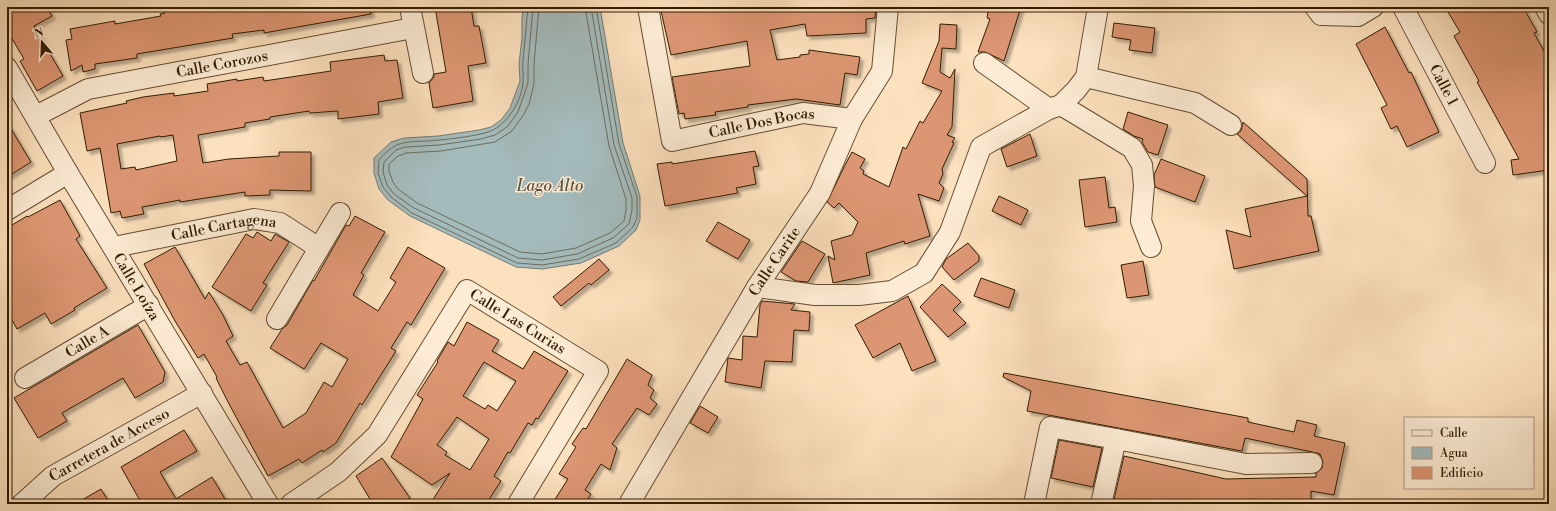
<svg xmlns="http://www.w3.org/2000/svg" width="1556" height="511" font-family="'Libre Bodoni',serif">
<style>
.water{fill:#a4bbbc;stroke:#767b71}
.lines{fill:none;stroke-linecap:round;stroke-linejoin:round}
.shore{stroke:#6b6c5e;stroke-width:1}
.building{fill:#dd9673;stroke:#321c01;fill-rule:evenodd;filter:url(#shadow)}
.minor-casing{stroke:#644d30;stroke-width:22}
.minor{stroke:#fdecd5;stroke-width:20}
.labels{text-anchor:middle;stroke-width:3;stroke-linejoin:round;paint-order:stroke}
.street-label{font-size:15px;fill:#321c01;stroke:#fdecd5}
.water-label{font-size:16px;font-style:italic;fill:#5a5442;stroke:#fdecd5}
</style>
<defs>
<filter id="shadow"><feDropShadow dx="3.5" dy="3.5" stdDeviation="1" flood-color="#0004"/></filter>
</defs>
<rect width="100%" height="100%" fill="#fce1be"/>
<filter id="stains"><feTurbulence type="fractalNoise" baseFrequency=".005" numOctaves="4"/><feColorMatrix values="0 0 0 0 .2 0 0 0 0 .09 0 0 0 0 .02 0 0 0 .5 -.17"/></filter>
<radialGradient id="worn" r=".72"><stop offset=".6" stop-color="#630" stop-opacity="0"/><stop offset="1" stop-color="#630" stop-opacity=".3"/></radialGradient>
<polygon class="water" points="524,7 600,7 623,143 640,196 640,220 636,230 619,246 581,263 542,269 516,267 410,216 388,200 379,189 374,173 374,158 391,142 404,138 438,136 479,130 491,127 501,120 510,108 520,81 519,64 522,38 522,17"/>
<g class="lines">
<g class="shore">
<path d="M 528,7 C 526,25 525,43 523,61 C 522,68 524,74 523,80 C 523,98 510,121 493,130 C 482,136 442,140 427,141 C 404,142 395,141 379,160 L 378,173 L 383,187 L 391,197 L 412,213 L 517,263 L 542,265 L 579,259 L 616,243 L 633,227 L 637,218 L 637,197 L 619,144 L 596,7"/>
<polyline points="533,7 528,64 528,83 518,112 508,126 495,135 481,139 439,145 405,147 396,150 384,162 383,172 387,185 394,194 414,208 518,258 542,260 577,254 613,238 629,224 632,210 632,198 614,145 591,7"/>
<polyline points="539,7 534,64 534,84 529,104 524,114 512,131 495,142 441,151 406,153 398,156 389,164 389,171 393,182 398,189 417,203 520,252 542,254 576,248 610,233 624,221 626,210 626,199 609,146 585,7"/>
</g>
</g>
<g class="building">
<polygon points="7,7 47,7 52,16 34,26 63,76 37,91 20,61 24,59 7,30"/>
<polygon points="164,7 370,7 371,14 264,33 264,30 232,34 233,38 137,54 137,58 95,64 95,69 83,72 82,65 71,71 66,40 72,39 70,29 115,21 115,24 161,16 160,14 165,13"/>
<polygon points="435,7 471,7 474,26 479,26 486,63 468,66 473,101 433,108 429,83 434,77 434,74 446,72"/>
<polygon points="680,7 876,7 875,18 866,19 866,33 807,36 805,24 770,30 777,60 800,57 800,55 809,54 809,50 860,57 857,75 845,73 840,105 796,99 748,105 748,107 715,112 716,115 685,119 684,113 679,114 672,77 750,66 747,41 671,55 661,11"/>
<polygon points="989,7 1021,7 1004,61 985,52 978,52 990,19 987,18"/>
<polygon points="1445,7 1523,7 1537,32 1534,33 1549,60 1549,170 1513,175 1511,160 1519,159 1477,82 1479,81 1454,36 1460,32"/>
<polygon points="1114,23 1155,28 1152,53 1129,50 1131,40 1112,37"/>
<polygon points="940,24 957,25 956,49 942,48 940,72 950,78 955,69 952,127 947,135 955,138 952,142 954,143 942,169 943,174 939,183 944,188 939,201 918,194 930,236 905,244 904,241 866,253 870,275 833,283 828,256 835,260 831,241 852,235 858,222 839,203 834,208 827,202 846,163 852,152 865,159 860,168 864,171 863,174 889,187 903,147 906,149 920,121 923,123 942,91 922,83 939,41"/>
<polygon points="1385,27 1409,73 1411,72 1439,132 1407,147 1397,126 1391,129 1381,108 1387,105 1356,44"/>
<path d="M 384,55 L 385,61 L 397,60 L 403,98 L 378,102 L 379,114 L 338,119 L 338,111 L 310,113 L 309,111 L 270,117 L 270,119 L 245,123 L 245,127 L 198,135 L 203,163 L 229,159 L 279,156 L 279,152 L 311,152 L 311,191 L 270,190 L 270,195 L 245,196 L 245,192 L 180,202 L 180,200 L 142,207 L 144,214 L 122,218 L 120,211 L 111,213 L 100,148 L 87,151 L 80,113 L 127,103 L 126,101 L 143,97 L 174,93 L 174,96 L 208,91 L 207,84 L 237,79 L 237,81 L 263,77 L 264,81 L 331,71 L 330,62 ZM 173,135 L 177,161 L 136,170 L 135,167 L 121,169 L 117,144 L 160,136 L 161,137 Z"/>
<polygon points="1128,112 1168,125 1158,155 1148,152 1142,142 1143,139 1134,136 1123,129"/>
<polygon points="7,122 31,162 7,177"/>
<polygon points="1243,122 1307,179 1308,216 1311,216 1319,251 1234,269 1226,230 1251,237 1245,209 1307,196 1237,134 1241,131"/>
<polygon points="1030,134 1037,156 1007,167 1001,149"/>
<polygon points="755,151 759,166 753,167 756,184 736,188 738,193 665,206 657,164 672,162 672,164"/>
<polygon points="1161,159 1205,176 1195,202 1155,187 1154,175"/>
<polygon points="1105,177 1109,208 1115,207 1117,222 1085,227 1079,180"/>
<polygon points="999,196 1028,210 1021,225 992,211"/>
<polygon points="60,200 80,236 76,239 107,288 74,308 75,310 51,324 45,313 17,329 7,311 7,228 27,216 28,217"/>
<polygon points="355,216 385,232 361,273 364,275 353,295 378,311 396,282 390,278 408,247 445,268 411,325 407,322 391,348 396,351 362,405 360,403 336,443 323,452 322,450 302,463 299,459 268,476 228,402 216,378 217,377 204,354 198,358 175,321 144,264 175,247 205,299 209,292 223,315 233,336 226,341 240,365 247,362 283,428 306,413 324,382 332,387 348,359 321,343 304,369 270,348 282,329 287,325 313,280 314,281 346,225 349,226"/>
<polygon points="718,222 750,240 738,259 706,241"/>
<polygon points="257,232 271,241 275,234 289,242 263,283 267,285 251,311 212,287 246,234 253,238"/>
<polygon points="802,241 825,254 808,282 796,281 781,272"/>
<polygon points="968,243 979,256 979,261 954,280 942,267 946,259"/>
<polygon points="599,259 609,270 591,285 589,283 561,306 553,297"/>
<polygon points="1143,261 1149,295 1127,298 1121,265"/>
<polygon points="981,278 1015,290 1009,308 974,296"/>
<polygon points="942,284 961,302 953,310 966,323 948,337 920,307"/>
<polygon points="908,296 936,361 912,371 900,343 873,358 855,325"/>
<polygon points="762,301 795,304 791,310 810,312 809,331 794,330 792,362 765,361 761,388 725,382 728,358 742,360 743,336 757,337 760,305"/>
<path d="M 467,322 L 499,340 L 492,351 L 523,369 L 534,351 L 568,371 L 538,419 L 536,418 L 532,425 L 528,423 L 510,453 L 508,452 L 494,476 L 501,481 L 486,504 L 430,504 L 450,473 L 432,485 L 391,457 L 423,399 L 417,395 L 438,362 L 437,361 L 448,342 L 454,346 ZM 484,362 L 516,381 L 497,411 L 488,405 L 485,409 L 463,396 ZM 457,417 L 489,439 L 470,470 L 445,455 L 447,452 L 437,445 Z"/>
<polygon points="138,325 165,372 163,382 135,398 123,378 62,413 67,421 38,438 14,398"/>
<polygon points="627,359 652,375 648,385 654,390 650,398 657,404 649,415 637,408 612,444 617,448 610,470 601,464 585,490 591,494 585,504 552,504 568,479 559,474 576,447 572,444 583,428 586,429"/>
<polygon points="1004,373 1248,418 1248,422 1294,432 1297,420 1317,425 1314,436 1345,443 1334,495 1311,491 1311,500 1244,503 1244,504 1113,504 1124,456 1226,479 1316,477 1316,473 1322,468 1323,462 1320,454 1317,453 1245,438 1242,451 1027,411 1031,391 1003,377"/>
<polygon points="700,406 718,417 708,433 690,423"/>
<polygon points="184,430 197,451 160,472 176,499 212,477 228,504 142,504 121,467"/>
<polygon points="1059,440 1102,448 1093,487 1051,478"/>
<polygon points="382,458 410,498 401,504 373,504 356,476"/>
<polygon points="101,489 110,504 75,504"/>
</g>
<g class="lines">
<g class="minor-casing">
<g id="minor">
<polyline points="410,7 423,73"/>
<path id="s1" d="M 648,7 L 672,141 L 803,113 L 852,119"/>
<polyline points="1315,7 1321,15 1358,16 1373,7"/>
<path id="s2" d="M 1403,7 L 1485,163"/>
<polyline points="1545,7 1549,14"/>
<polyline points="984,63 1049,109"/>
<path id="s3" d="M 7,68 L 68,173 L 268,504"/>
<polyline points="1086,77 1195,103 1231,125"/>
<polyline points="1061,105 1132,148 1142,165 1144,186 1141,221 1151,247"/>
<path id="s4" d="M 36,116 L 88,89 L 413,28"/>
<polyline points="7,210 68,173"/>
<path id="s5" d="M 114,247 L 254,219 L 280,223 L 319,248"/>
<polyline points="757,287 815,295 859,295 892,291 924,273 950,232 981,147 1049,109 1061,105 1076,90 1086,77 1098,7"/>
<polyline points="277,319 340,213"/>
<path id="s6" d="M 25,378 L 149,305"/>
<path id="s7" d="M 22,504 L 53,476 L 202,393"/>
<path id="s8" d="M 291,504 L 338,472 L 377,435 L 467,290 L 598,371 L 518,504"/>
<path id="s9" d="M 629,504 L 757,287 L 820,193 L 852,119 L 882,71 L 888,7"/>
<polyline points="1034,504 1050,427 1116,439"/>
<polyline points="1101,504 1116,439 1246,464 1312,463"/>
</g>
</g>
<use href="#minor" class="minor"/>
</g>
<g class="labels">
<g class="street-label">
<text dy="5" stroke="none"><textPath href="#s4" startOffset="195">Calle Corozos</textPath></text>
<text dy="5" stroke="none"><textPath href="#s2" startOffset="88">Calle 1</textPath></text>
<text dy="5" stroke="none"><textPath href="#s1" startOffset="228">Calle Dos Bocas</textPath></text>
<text dy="5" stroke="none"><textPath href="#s5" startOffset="112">Calle Cartagena</textPath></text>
<text dy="5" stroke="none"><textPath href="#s9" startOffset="283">Calle Carite</textPath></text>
<text dy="5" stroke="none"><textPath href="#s3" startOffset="254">Calle Loíza</textPath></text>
<text dy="5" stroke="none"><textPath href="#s8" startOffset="341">Calle Las Curias</textPath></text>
<text dy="5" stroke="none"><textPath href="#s6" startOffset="72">Calle A</textPath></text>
<text dy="5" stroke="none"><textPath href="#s7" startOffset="106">Carretera de Acceso</textPath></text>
</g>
<g class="water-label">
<text x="550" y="191">Lago Alto</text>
</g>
</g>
<rect width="1556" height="511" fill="none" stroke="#fce1be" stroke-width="24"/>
<rect x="8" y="8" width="1540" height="495" fill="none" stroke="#321c01" stroke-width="2"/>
<rect x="12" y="12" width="1532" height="487" fill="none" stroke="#321c01"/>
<rect x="1404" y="417" width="130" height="72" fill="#fdecd5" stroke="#ac9980"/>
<rect x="1412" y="430" width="20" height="6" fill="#fdecd5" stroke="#ac9980"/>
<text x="1440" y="437" font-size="12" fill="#321c01">Calle</text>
<rect x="1412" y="447" width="20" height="12" fill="#a4bbbc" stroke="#ac9980"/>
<text x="1440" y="457" font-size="12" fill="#321c01">Agua</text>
<rect x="1412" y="467" width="20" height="12" fill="#dd9673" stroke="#ac9980"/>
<text x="1440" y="477" font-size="12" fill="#321c01">Edificio</text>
<g transform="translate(42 42) rotate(341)" stroke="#fdecd5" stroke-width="3" paint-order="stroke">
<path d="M0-3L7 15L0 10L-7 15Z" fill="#321c01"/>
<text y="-6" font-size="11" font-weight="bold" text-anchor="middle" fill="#321c01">N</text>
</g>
<rect width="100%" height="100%" filter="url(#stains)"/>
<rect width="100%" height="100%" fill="url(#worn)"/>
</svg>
